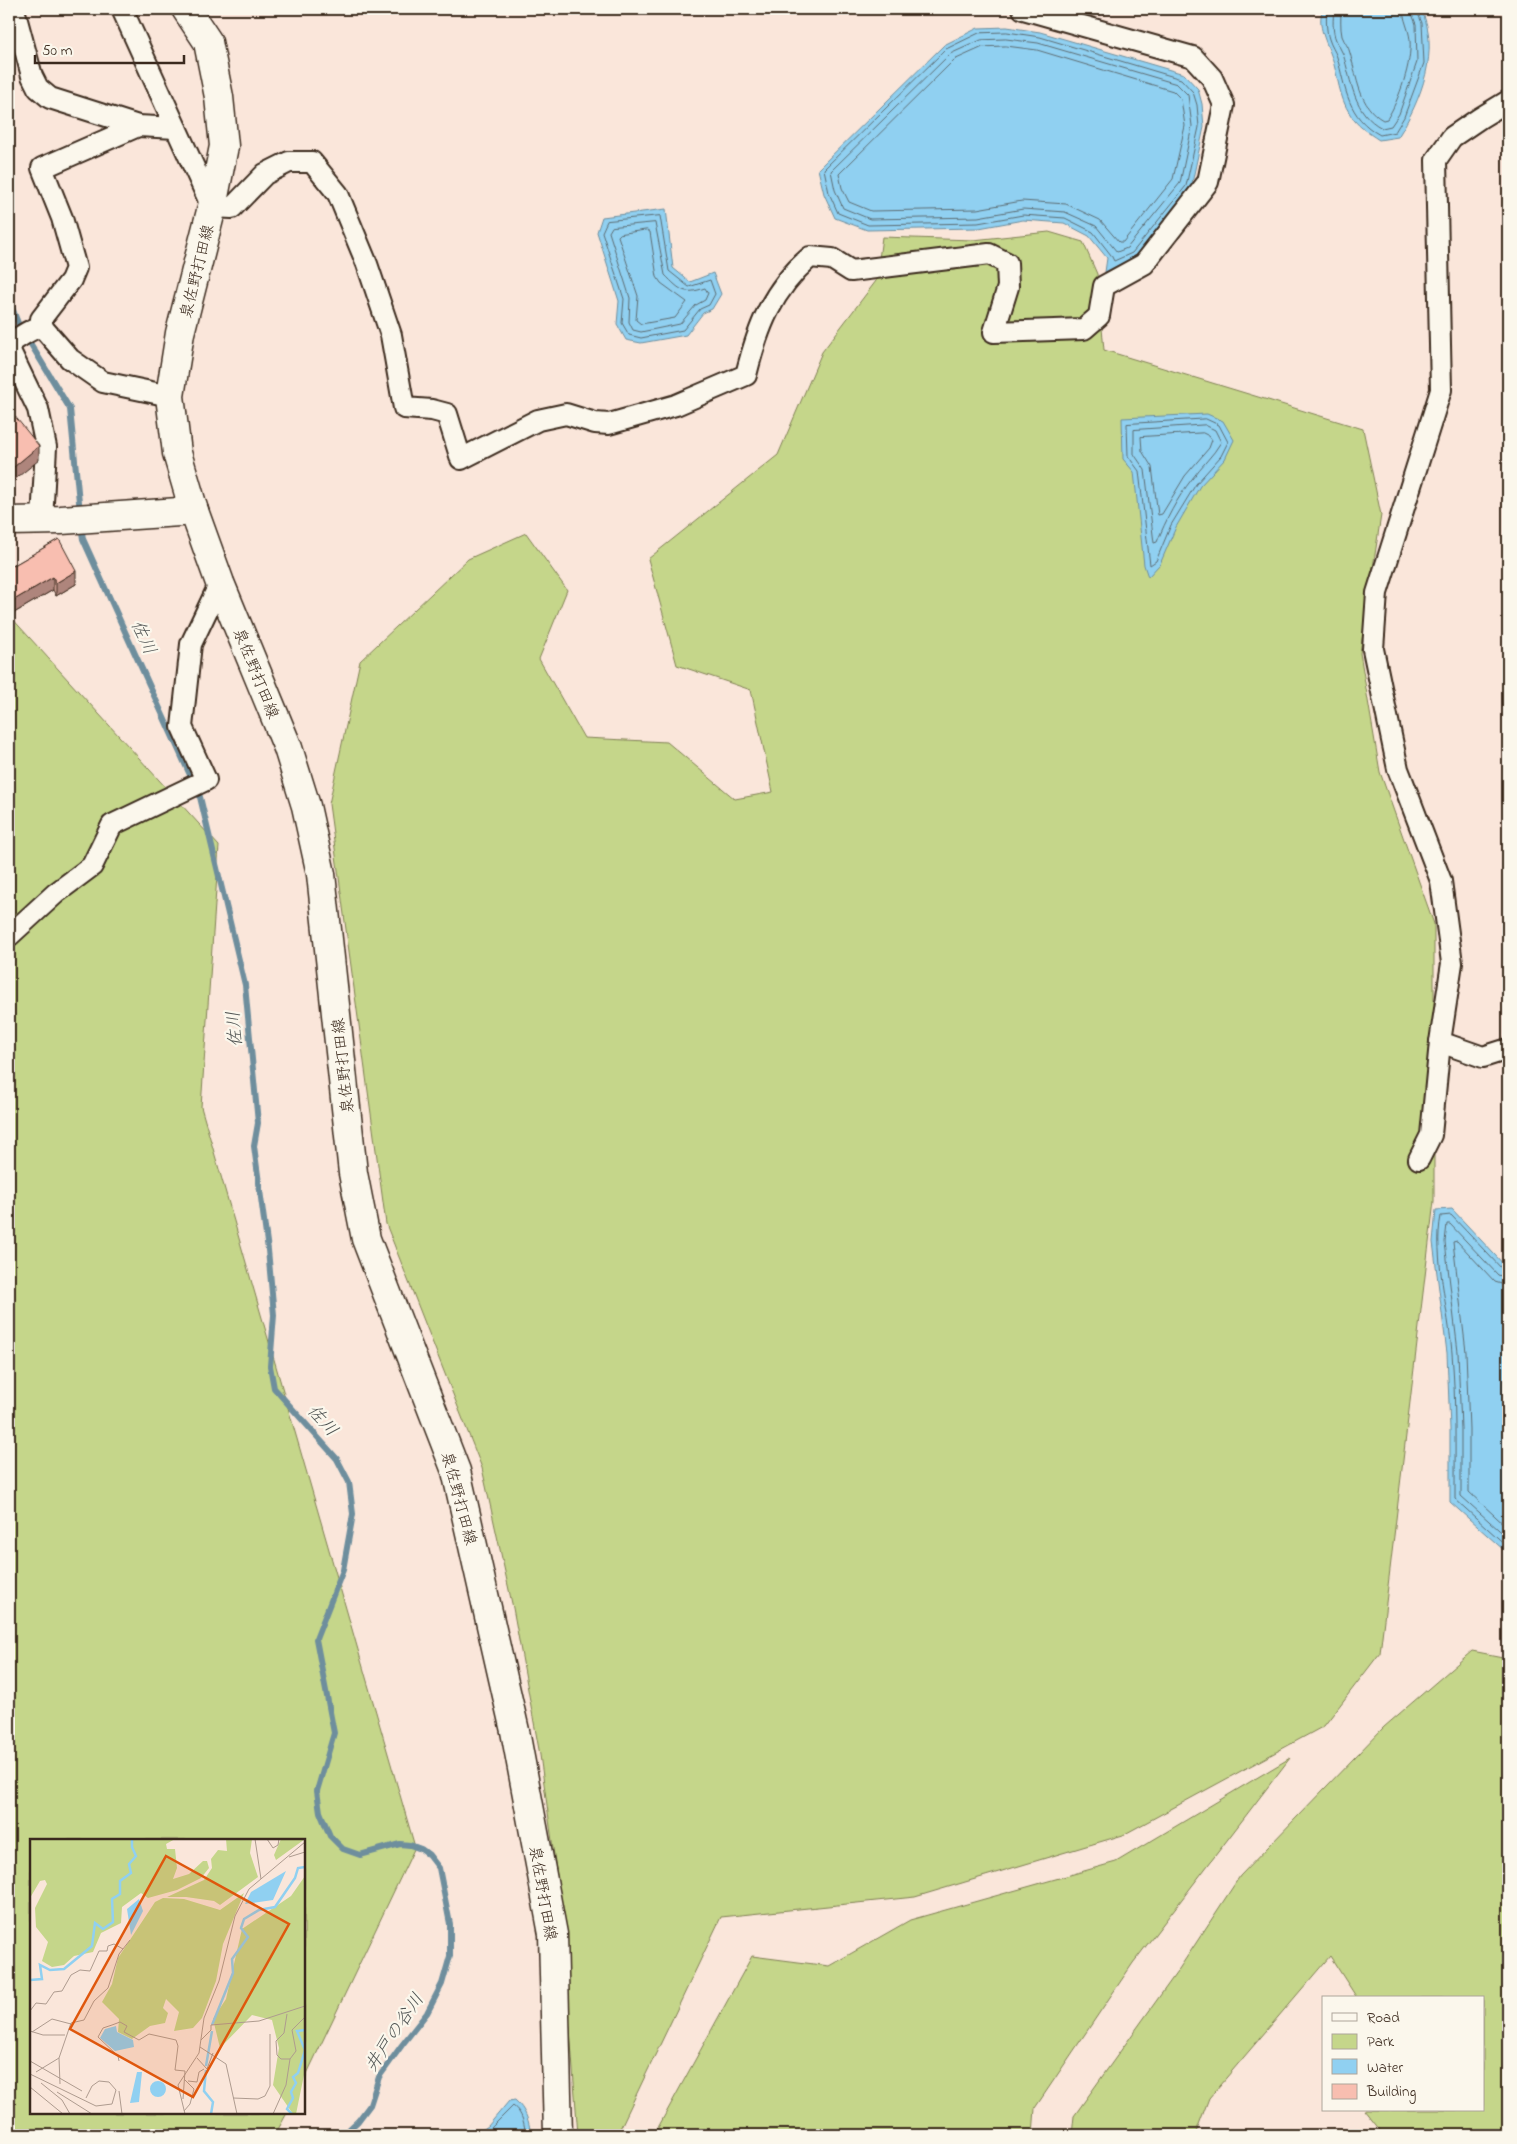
<svg xmlns="http://www.w3.org/2000/svg" width="1517" height="2144" font-family="'Indie Flower','Klee One',sans-serif">
<style>
.green{fill:#c5d68a;stroke:#808054}
.water{fill:#90d0f1;stroke:#6e8e9d}
.lines{fill:none;stroke-linecap:round;stroke-linejoin:round}
.shore{stroke:#5d6c72;stroke-width:1}
.stream{stroke:#6e8e9d;stroke-width:6}
.street-casing{stroke:#3b2a1e;stroke-width:24}
.secondary-casing{stroke:#3b2a1e;stroke-width:31}
.primary-casing{stroke:#3b2a1e;stroke-width:31}
.street{stroke:#fbf7ec;stroke-width:20}
.secondary{stroke:#fbf7ec;stroke-width:28}
.primary{stroke:#fbf7ec;stroke-width:28}
.wall{fill:#d5a397;stroke:#3b2a1e}
.shaded-wall{fill:#ae857b;stroke:#3b2a1e}
.building{fill:#f8beb0;stroke:#3b2a1e}
.labels{text-anchor:middle;stroke-width:4.5;stroke-linejoin:round;paint-order:stroke}
.street-label{font-size:16px;fill:#3b2a1e;stroke:#fbf7ec}
.water-label{font-size:18px;font-style:italic;fill:#505453;stroke:#fbf7ec}
.inset-river{fill:none;stroke:#90d0f1;stroke-width:2.5}
.inset-road{fill:none;stroke:#ae9b8f;stroke-width:1}
.view{fill:#df570d;fill-opacity:0.15;stroke:#df570d;stroke-width:2.5}
.inset-edge{fill:none;stroke:#3b2a1e;stroke-width:2.5}
</style>
<rect width="100%" height="100%" fill="#fae6da"/>
<filter id="ink" filterUnits="userSpaceOnUse"><feTurbulence type="fractalNoise" baseFrequency=".02" numOctaves="2"/><feDisplacementMap in="SourceGraphic" scale="10" xChannelSelector="R" yChannelSelector="G"/><feConvolveMatrix kernelMatrix="1 2 1 2 8 2 1 2 1" color-interpolation-filters="sRGB"/></filter>
<g filter="url(#ink)">
<g class="green">
<polygon points="1049,232 1083,242 1097,274 1104,350 1363,429 1381,515 1360,653 1380,772 1434,924 1434,1201 1380,1653 1324,1726 1123,1835 915,1897 721,1917 617,2135 578,2135 560,1898 540,1755 513,1608 482,1468 386,1224 329,804 360,661 468,559 526,533 567,590 539,659 584,738 667,742 735,799 773,792 751,690 677,665 648,559 778,455 822,352 876,281 882,237 973,240"/>
<polygon points="9,615 219,846 201,1107 415,1847 304,2080 304,1840 31,1840 31,2113 287,2113 275,2135 9,2135"/>
<polygon points="1472,1651 1508,1658 1508,2135 1384,2135 1364,2110 1483,2110 1483,1998 1357,1998 1330,1956 1209,2098 1195,2135 1072,2135 1074,2116 1177,1972 1240,1876 1384,1727"/>
<polygon points="1290,1758 1133,1963 1035,2108 1033,2135 654,2135 752,1956 829,1966 910,1920 1116,1862"/>
</g>
<g class="water">
<path d="M 1323,9 L 1421,9 C 1441,50 1421,100 1398,137 L 1379,140 C 1367,132 1357,126 1350,114 C 1339,97 1338,76 1332,58 C 1327,43 1316,25 1323,9 Z"/>
<polygon points="1007,27 1040,32 1184,74 1198,89 1202,104 1204,127 1191,188 1135,257 1105,272 1107,258 1089,236 1064,223 1023,220 979,228 867,230 835,218 824,194 818,169 944,45 978,28"/>
<polygon points="666,209 673,268 690,282 713,273 721,294 712,309 703,313 686,335 641,343 626,340 617,324 619,301 597,232 602,217"/>
<polygon points="1207,414 1223,421 1234,440 1225,459 1200,486 1176,527 1160,564 1148,577 1144,565 1134,472 1123,459 1122,418"/>
<polygon points="1452,1209 1508,1269 1508,1570 1505,1551 1450,1502 1450,1429 1447,1353 1433,1242 1436,1210"/>
<path d="M 515,2100 C 526,2110 529,2121 531,2135 L 475,2135 L 488,2126 L 509,2101 Z"/>
</g>
<g class="lines">
<g class="shore">
<path d="M 1327,9 C 1326,18 1326,30 1329,39 C 1331,46 1335,51 1337,57 C 1346,89 1347,117 1380,135 L 1395,132 L 1404,117 L 1424,63 L 1422,23 L 1416,9"/>
<path d="M 1334,9 C 1333,18 1332,31 1336,40 C 1338,45 1341,49 1343,54 C 1352,82 1353,113 1382,128 L 1391,126 L 1399,114 L 1417,62 L 1416,24 L 1410,9"/>
<path d="M 1341,9 C 1341,17 1340,27 1342,36 C 1344,42 1349,47 1350,53 C 1357,77 1359,107 1383,120 L 1387,119 C 1399,100 1412,63 1410,40 C 1409,29 1403,19 1403,9"/>
<polygon points="1007,32 1040,37 1181,79 1193,92 1197,105 1199,127 1186,186 1132,253 1114,261 1111,255 1093,232 1065,218 1023,215 978,223 868,225 838,213 829,193 824,169 946,49 979,33"/>
<polygon points="1006,39 1038,43 1177,84 1188,95 1192,126 1180,183 1127,248 1117,252 1096,226 1065,212 1023,209 978,217 870,219 843,208 835,190 831,171 950,54 981,40"/>
<polygon points="1006,46 1037,50 1173,91 1181,99 1185,126 1173,179 1123,242 1119,242 1100,220 1066,204 1022,201 977,209 871,211 849,202 842,188 839,174 954,60 983,47"/>
<polygon points="660,216 669,271 689,287 710,280 715,294 709,305 700,309 683,330 641,338 629,335 622,323 624,299 602,232 607,221"/>
<path d="M 655,223 L 665,275 C 681,291 684,295 705,288 L 708,293 L 705,300 L 696,305 L 680,324 L 641,332 L 633,330 L 629,322 L 630,298 L 609,232 L 612,227 Z"/>
<polygon points="647,230 650,232 657,277 661,283 687,302 675,318 641,324 636,320 638,296 618,236 620,234"/>
<polygon points="1206,419 1219,425 1228,442 1221,456 1196,484 1171,525 1156,561 1150,565 1139,471 1128,456 1127,424"/>
<path d="M 1205,425 L 1215,430 L 1221,442 C 1213,456 1201,466 1192,479 C 1177,498 1166,520 1157,542 L 1154,543 L 1145,470 L 1134,454 L 1134,430 Z"/>
<polygon points="1203,433 1209,436 1212,440 1209,448 1185,476 1162,514 1158,515 1152,467 1142,451 1141,437"/>
<path d="M 1508,1272 L 1503,1270 L 1451,1215 L 1441,1216 C 1433,1256 1449,1311 1452,1353 C 1456,1401 1455,1450 1455,1499 L 1508,1547"/>
<polyline points="1508,1278 1498,1275 1450,1224 1447,1224 1445,1242 1458,1352 1461,1429 1461,1496 1508,1538"/>
<polyline points="1508,1286 1495,1282 1457,1241 1453,1242 1466,1352 1469,1429 1469,1492 1508,1528"/>
<path d="M 484,2135 L 513,2106 C 523,2113 524,2124 526,2135"/>
</g>
<g class="stream">
<polyline points="9,300 18,323 70,409 80,512"/>
<polyline points="81,525 83,539 200,797 245,985 258,1123 254,1146 268,1250 274,1315 270,1366 274,1388 337,1459 349,1482 353,1514 343,1570 316,1639 334,1733 317,1791 320,1812 330,1836 343,1849 360,1855 400,1844 410,1845 421,1849 429,1855 439,1868 450,1924 450,1956 442,1984 427,2013 402,2045 379,2077 370,2105 358,2121 343,2135"/>
</g>
<g class="street-casing">
<g id="street">
<polyline points="14,9 32,76 38,88 50,98 138,126 176,128"/>
<path d="M 122,9 L 212,207 L 232,208 L 265,174 L 289,162 L 312,162 L 338,194 L 367,264 L 391,335 L 404,408 L 432,410 L 447,414 L 461,459 L 538,420 L 566,414 L 595,423 L 609,424 L 676,405 L 746,375 C 758,327 772,290 810,257 L 832,259 L 851,271 L 989,254 L 1007,263 L 1008,287 L 994,332 L 1084,329 L 1099,316 L 1104,286 L 1144,264 L 1208,182 L 1224,105 L 1212,78 L 1193,57 L 1023,9"/>
<polyline points="43,328 41,319 71,280 76,268 62,218 42,168 138,126"/>
<path d="M 42,521 L 46,447 L 38,409 L 11,353 L 10,346 L 12,342 C 20,337 34,326 43,328 L 70,359 L 103,382 L 170,396"/>
<polyline points="9,936 56,893 92,866 112,825 206,780 182,727 191,644 220,583"/>
<polyline points="1440,1042 1483,1057 1508,1049"/>
<polyline points="1419,1159 1431,1135 1440,1042 1452,963 1441,881 1398,769 1373,649 1377,593 1441,390 1436,160 1452,137 1480,118 1508,101"/>
</g>
</g>
<g class="secondary-casing">
<polyline id="secondary" points="9,521 61,520 194,511"/>
</g>
<g class="primary-casing">
<polyline id="primary" points="186,9 208,42 219,97 224,146 212,207 180,333 170,396 177,453 194,511 220,583 288,748 306,806 321,874 353,1173 366,1239 456,1471 515,1731 553,1934 558,2135"/>
</g>
<use href="#street" class="street"/>
<use href="#secondary" class="secondary"/>
<use href="#primary" class="primary"/>
</g>
<polygon class="wall" points="59,539 76,584 56,596 53,590 14,613 9,605 9,568"/>
<g class="shaded-wall">
<polygon points="39,446 39,460 9,484 9,471"/>
<polygon points="76,571 76,584 56,596 56,583"/>
<polygon points="53,577 53,590 14,613 14,600"/>
</g>
<g class="building">
<polygon points="9,409 39,446 9,471"/>
<polygon points="59,539 76,571 56,583 53,577 14,600 9,591 9,568"/>
</g>
</g>
<g class="labels">
<g class="street-label">
<text transform="translate(196 271) rotate(-76)" y="6">泉佐野打田線</text>
<text transform="translate(257 673) rotate(68)" y="6">泉佐野打田線</text>
<text transform="translate(342 1066) rotate(-96)" y="6">泉佐野打田線</text>
<text transform="translate(460 1498) rotate(75)" y="6">泉佐野打田線</text>
<text transform="translate(544 1893) rotate(80)" y="6">泉佐野打田線</text>
</g>
<g class="water-label">
<text transform="translate(144 637) rotate(65)" y="6">佐川</text>
<text transform="translate(234 1029) rotate(-95)" y="6">佐川</text>
<text transform="translate(323 1420) rotate(48)" y="6">佐川</text>
<text transform="translate(394 2032) rotate(-56)" y="6">井戸の谷川</text>
</g>
</g>
<g transform="translate(30 1839)">
<rect width="275" height="275" fill="#fae6da"/>
<path d="M 0,0 L 145,0 L 136,5 L 137,10 L 145,10 L 147,29 L 143,40 L 159,35 L 173,22 L 177,22 L 179,29 L 171,39 L 147,51 L 118,59 L 111,54 L 92,68 L 91,84 L 71,94 L 63,113 L 44,117 L 34,126 L 22,128 L 12,122 L 18,103 L 6,88 L 5,69 L 17,45 L 15,41 L 10,42 L 0,59 ZM 196,0 L 222,0 L 220,14 L 228,38 L 190,66 L 184,62 L 156,58 L 137,58 L 174,41 L 182,29 L 181,20 L 188,11 L 197,12 ZM 251,0 L 275,0 L 246,21 L 244,16 ZM 275,37 L 275,231 L 266,275 L 263,275 L 243,246 L 249,209 L 242,181 L 222,176 L 190,209 L 183,180 L 196,160 L 212,90 L 261,57 ZM 214,54 L 193,105 L 186,142 L 172,179 L 163,189 L 144,192 L 149,173 L 136,160 L 133,169 L 138,174 L 135,184 L 120,187 L 102,200 L 88,193 L 89,180 L 72,163 L 82,145 L 88,119 L 125,63 L 133,59 L 154,60 L 190,71 Z" fill="#c5d68a"/>
<path d="M 256,32 L 243,61 L 215,65 L 221,53 ZM 109,60 L 113,72 L 101,96 L 97,70 ZM 86,187 L 87,193 L 103,201 L 104,208 L 85,212 L 70,199 L 75,190 ZM 107,233 L 112,233 L 109,263 L 100,264 ZM120 250a8 8 0 1 1 16 0a8 8 0 1 1-16 0Z" fill="#90d0f1"/>
<path class="inset-river" d="M 0,141 L 12,140 L 10,126 L 20,131 L 34,130 L 62,107 L 65,84 L 73,90 L 83,83 L 82,60 L 90,55 L 90,42 L 101,34 L 99,25 L 106,17 L 102,8 L 102,0M 182,186 L 203,134 L 202,120 L 218,98 L 211,89 L 214,80 L 229,71 L 245,68 L 265,39 L 268,29 L 275,28M 176,227 L 182,192M 176,231 L 174,252 L 183,263 L 181,275M 262,275 L 257,270 L 263,259 L 261,253 L 266,244 L 263,238 L 268,234 L 275,211 L 267,192 L 275,191"/>
<path class="inset-road" d="M 225,0 L 231,40M 237,0 L 243,9 L 248,6 L 249,0M 259,18 L 275,13M 0,172 L 6,164 L 16,165 L 24,153 L 32,152 L 41,136 L 50,131 L 60,132 L 69,112 L 77,112 L 78,107 L 84,105 L 93,110M 257,175 L 254,194 L 246,202 L 247,216 L 251,220 L 260,220M 0,192 L 13,196 L 35,196M 2,193 L 22,180 L 41,185M 171,201 L 181,191 L 181,186 L 229,182 L 275,167M 170,208 L 196,225 L 207,275M 167,219 L 177,230 L 183,214M 0,222 L 52,252M 89,222 L 88,217 L 68,198 L 73,189 L 82,186 L 90,183 L 97,187 L 94,193 L 109,201 L 119,195 L 146,201 L 148,207 L 145,231 L 155,232 L 153,260M 6,233 L 29,219M 0,235 L 66,267 L 82,265 L 86,251 L 79,243 L 69,242 L 62,247 L 56,259M 154,240 L 164,250 L 160,265 L 154,272M 158,242 L 167,243 L 169,233 L 174,230M 11,244 L 32,261 L 40,275M 30,245 L 29,219 L 41,184 L 54,181 L 64,162 L 78,149 L 89,115 L 100,101M 0,248 L 33,275M 89,252 L 92,275M 27,253 L 62,275M 203,259 L 228,260 L 235,257 L 240,247 L 240,195M 155,275 L 148,246 L 169,214 L 174,179 L 189,142 L 205,77 L 219,50 L 275,3M 243,275 L 256,246 L 260,220 L 266,212 L 262,191 L 275,178"/>
<path class="view" d="M 136,17 L 259,85 L 163,258 L 40,190 Z"/>
<rect width="275" height="275" class="inset-edge"/>
</g>
<rect width="1517" height="2144" fill="none" stroke="#fbf7ec" stroke-width="30"/>
<rect x="15" y="15" width="1487" height="2114" fill="none" stroke="#3b2a1e" stroke-width="2" filter="url(#ink)"/>
<rect x="1322" y="1996" width="162" height="115" fill="#fbf7ec" stroke="#aea59a"/>
<rect x="1332" y="2013" width="25" height="8" fill="#fbf7ec" stroke="#aea59a"/>
<text x="1367" y="2022" font-size="15" fill="#3b2a1e">Road</text>
<rect x="1332" y="2034" width="25" height="15" fill="#c5d68a" stroke="#aea59a"/>
<text x="1367" y="2046" font-size="15" fill="#3b2a1e">Park</text>
<rect x="1332" y="2059" width="25" height="15" fill="#90d0f1" stroke="#aea59a"/>
<text x="1367" y="2072" font-size="15" fill="#3b2a1e">Water</text>
<rect x="1332" y="2084" width="25" height="15" fill="#f8beb0" stroke="#aea59a"/>
<text x="1367" y="2096" font-size="15" fill="#3b2a1e">Building</text>
<path d="M35 55v8h149v-8" fill="none" stroke="#3b2a1e" stroke-width="2.5"/>
<text x="42" y="55" font-size="15" fill="#3b2a1e" stroke="#fbf7ec" stroke-width="4" paint-order="stroke">50 m</text>
</svg>
